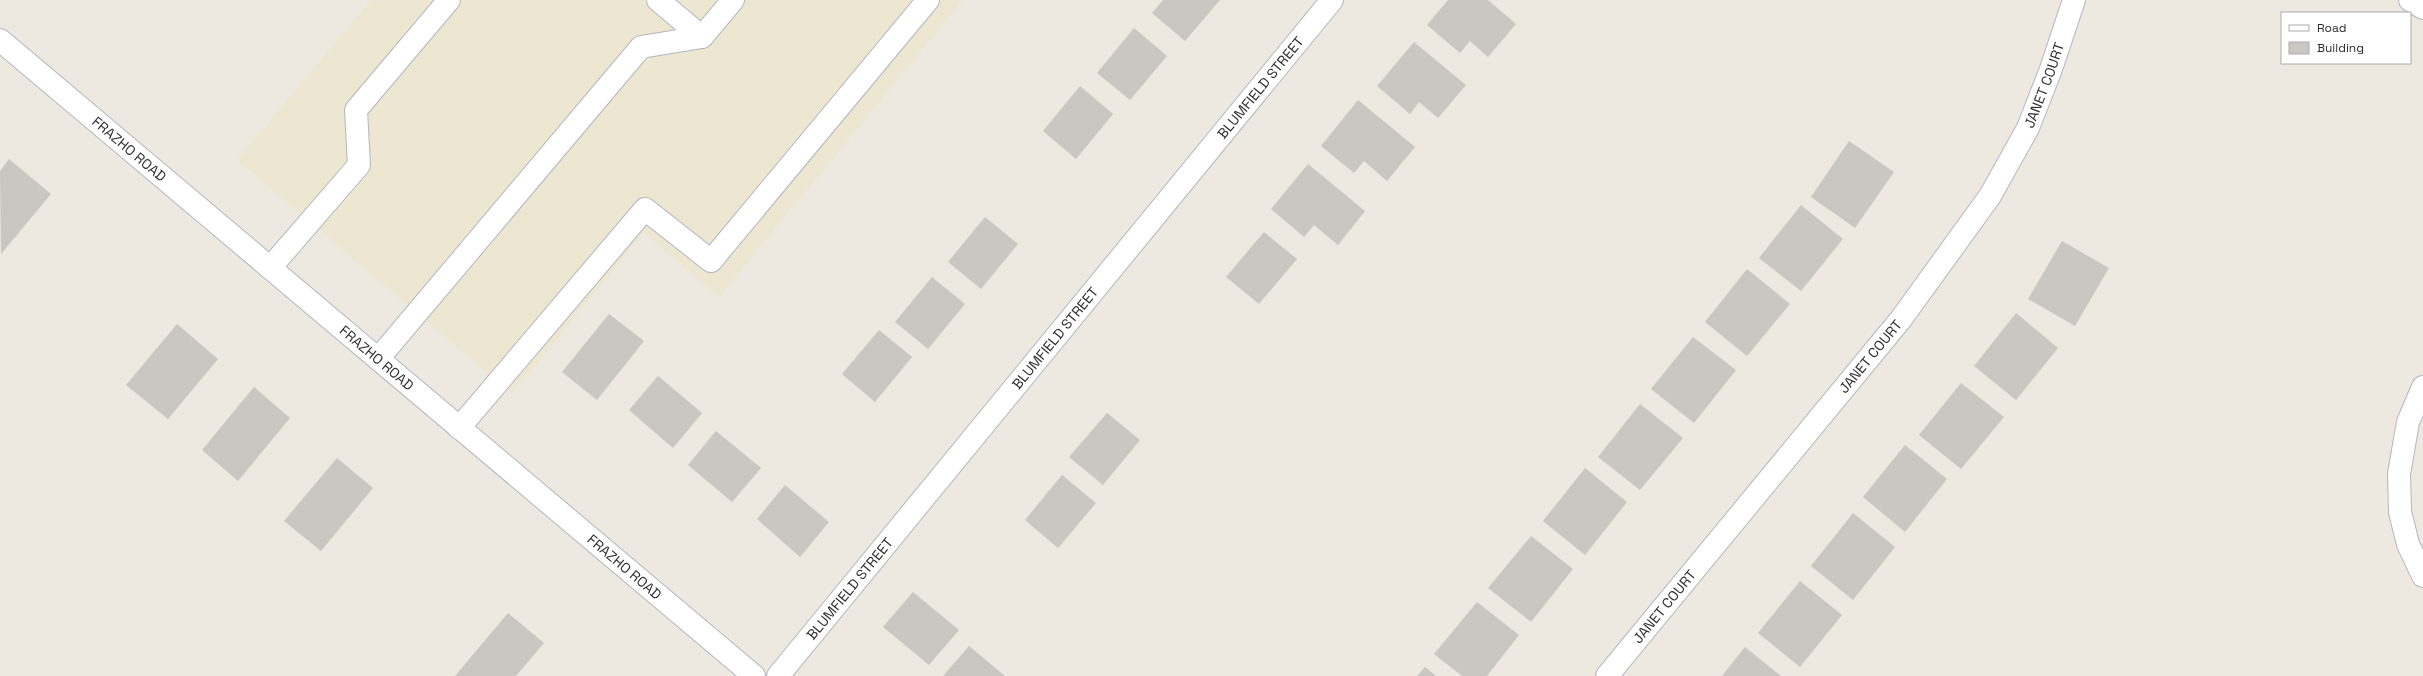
<svg xmlns="http://www.w3.org/2000/svg" width="2423" height="676" font-family="'Space Grotesk',sans-serif">
<style>
.education{fill:#ede6d1}
.building{fill:#c9c7bf}
.lines{fill:none;stroke-linecap:round;stroke-linejoin:round}
.minor-casing{stroke:#b4b5bf;stroke-width:24}
.minor{stroke:#fff;stroke-width:22}
.labels{text-anchor:middle;stroke-width:3;stroke-linejoin:round;paint-order:stroke}
.street-label{font-size:14px;fill:#2d2d2d;stroke:#fff}
</style>
<rect width="100%" height="100%" fill="#ede9e0"/>
<polygon class="education" points="371,0 963,0 719,297 644,233 512,394 237,160"/>
<g class="building">
<polygon points="1163,0 1220,0 1185,41 1152,13"/>
<polygon points="1448,0 1488,0 1516,24 1488,57 1470,41 1460,53 1427,25"/>
<polygon points="1134,28 1167,56 1130,100 1097,73"/>
<polygon points="1414,42 1466,85 1438,118 1419,102 1410,114 1377,86"/>
<polygon points="1080,86 1113,114 1076,159 1043,131"/>
<polygon points="1358,100 1415,147 1387,181 1364,161 1354,173 1321,146"/>
<polygon points="1849,141 1894,172 1855,228 1811,197"/>
<polygon points="9,159 51,194 1,254 0,171"/>
<polygon points="1308,164 1365,211 1338,245 1314,225 1304,237 1271,209"/>
<polygon points="1801,205 1843,239 1801,291 1759,258"/>
<polygon points="985,217 1018,244 981,289 948,262"/>
<polygon points="1264,232 1297,259 1259,304 1226,277"/>
<polygon points="2062,241 2109,268 2075,326 2028,299"/>
<polygon points="1747,269 1790,304 1747,356 1705,322"/>
<polygon points="932,277 965,304 928,349 895,322"/>
<polygon points="2016,313 2058,348 2016,400 1974,366"/>
<polygon points="609,314 644,341 597,400 562,372"/>
<polygon points="177,324 218,359 168,419 126,385"/>
<polygon points="879,330 912,357 875,402 842,374"/>
<polygon points="1693,337 1736,370 1694,423 1651,389"/>
<polygon points="658,376 702,413 673,448 629,410"/>
<polygon points="1961,383 2004,417 1961,469 1919,435"/>
<polygon points="254,387 290,418 238,481 202,450"/>
<polygon points="1640,404 1683,438 1640,490 1598,457"/>
<polygon points="1107,413 1140,440 1103,485 1069,457"/>
<polygon points="716,431 761,468 732,502 688,465"/>
<polygon points="1905,445 1947,479 1905,532 1863,497"/>
<polygon points="337,458 373,488 321,551 284,521"/>
<polygon points="1585,468 1627,502 1585,555 1543,521"/>
<polygon points="1062,475 1096,503 1058,548 1025,520"/>
<polygon points="785,485 829,522 800,557 757,519"/>
<polygon points="1853,513 1895,547 1853,600 1811,566"/>
<polygon points="1531,536 1573,569 1531,622 1488,588"/>
<polygon points="1800,581 1842,615 1800,667 1758,633"/>
<polygon points="913,592 959,630 929,665 883,627"/>
<polygon points="1477,602 1519,635 1487,676 1462,676 1434,654"/>
<polygon points="508,613 544,643 516,676 455,676"/>
<polygon points="969,646 1005,676 943,676"/>
<polygon points="1745,647 1781,676 1722,676"/>
<polygon points="1425,667 1436,676 1417,676"/>
</g>
<g class="lines">
<g class="minor-casing">
<g id="minor">
<polyline points="658,0 702,37"/>
<polyline points="2410,0 2423,8"/>
<path id="s1" d="M 0,40 L 754,676"/>
<polyline points="270,268 359,165 356,110 449,0"/>
<polyline points="378,359 641,47 702,37 733,0"/>
<polyline points="2423,387 2408,422 2399,474 2400,512 2408,544 2423,576"/>
<polyline points="459,428 645,209 711,261 928,0"/>
<path id="s2" d="M 778,676 L 1332,0"/>
<path id="s3" d="M 1607,676 L 1901,319 L 1990,196 L 2028,128 L 2051,69 L 2074,0"/>
</g>
</g>
<use href="#minor" class="minor"/>
</g>
<g class="labels">
<g class="street-label">
<text dy="5" stroke="none"><textPath href="#s3" startOffset="738">JANET COURT</textPath></text>
<text dy="5" stroke="none"><textPath href="#s2" startOffset="761">BLUMFIELD STREET</textPath></text>
<text dy="5" stroke="none"><textPath href="#s1" startOffset="169">FRAZHO ROAD</textPath></text>
<text dy="5" stroke="none"><textPath href="#s2" startOffset="437">BLUMFIELD STREET</textPath></text>
<text dy="5" stroke="none"><textPath href="#s3" startOffset="414">JANET COURT</textPath></text>
<text dy="5" stroke="none"><textPath href="#s1" startOffset="493">FRAZHO ROAD</textPath></text>
<text dy="5" stroke="none"><textPath href="#s1" startOffset="817">FRAZHO ROAD</textPath></text>
<text dy="5" stroke="none"><textPath href="#s2" startOffset="113">BLUMFIELD STREET</textPath></text>
<text dy="5" stroke="none"><textPath href="#s3" startOffset="90">JANET COURT</textPath></text>
</g>
</g>
<rect x="2281" y="12" width="130" height="52" fill="#ffffff" stroke="#ababab"/>
<rect x="2289" y="25" width="20" height="6" fill="#ffffff" stroke="#ababab"/>
<text x="2317" y="32" font-size="12" fill="#2d2d2d">Road</text>
<rect x="2289" y="42" width="20" height="12" fill="#c9c7bf" stroke="#ababab"/>
<text x="2317" y="52" font-size="12" fill="#2d2d2d">Building</text>
</svg>
